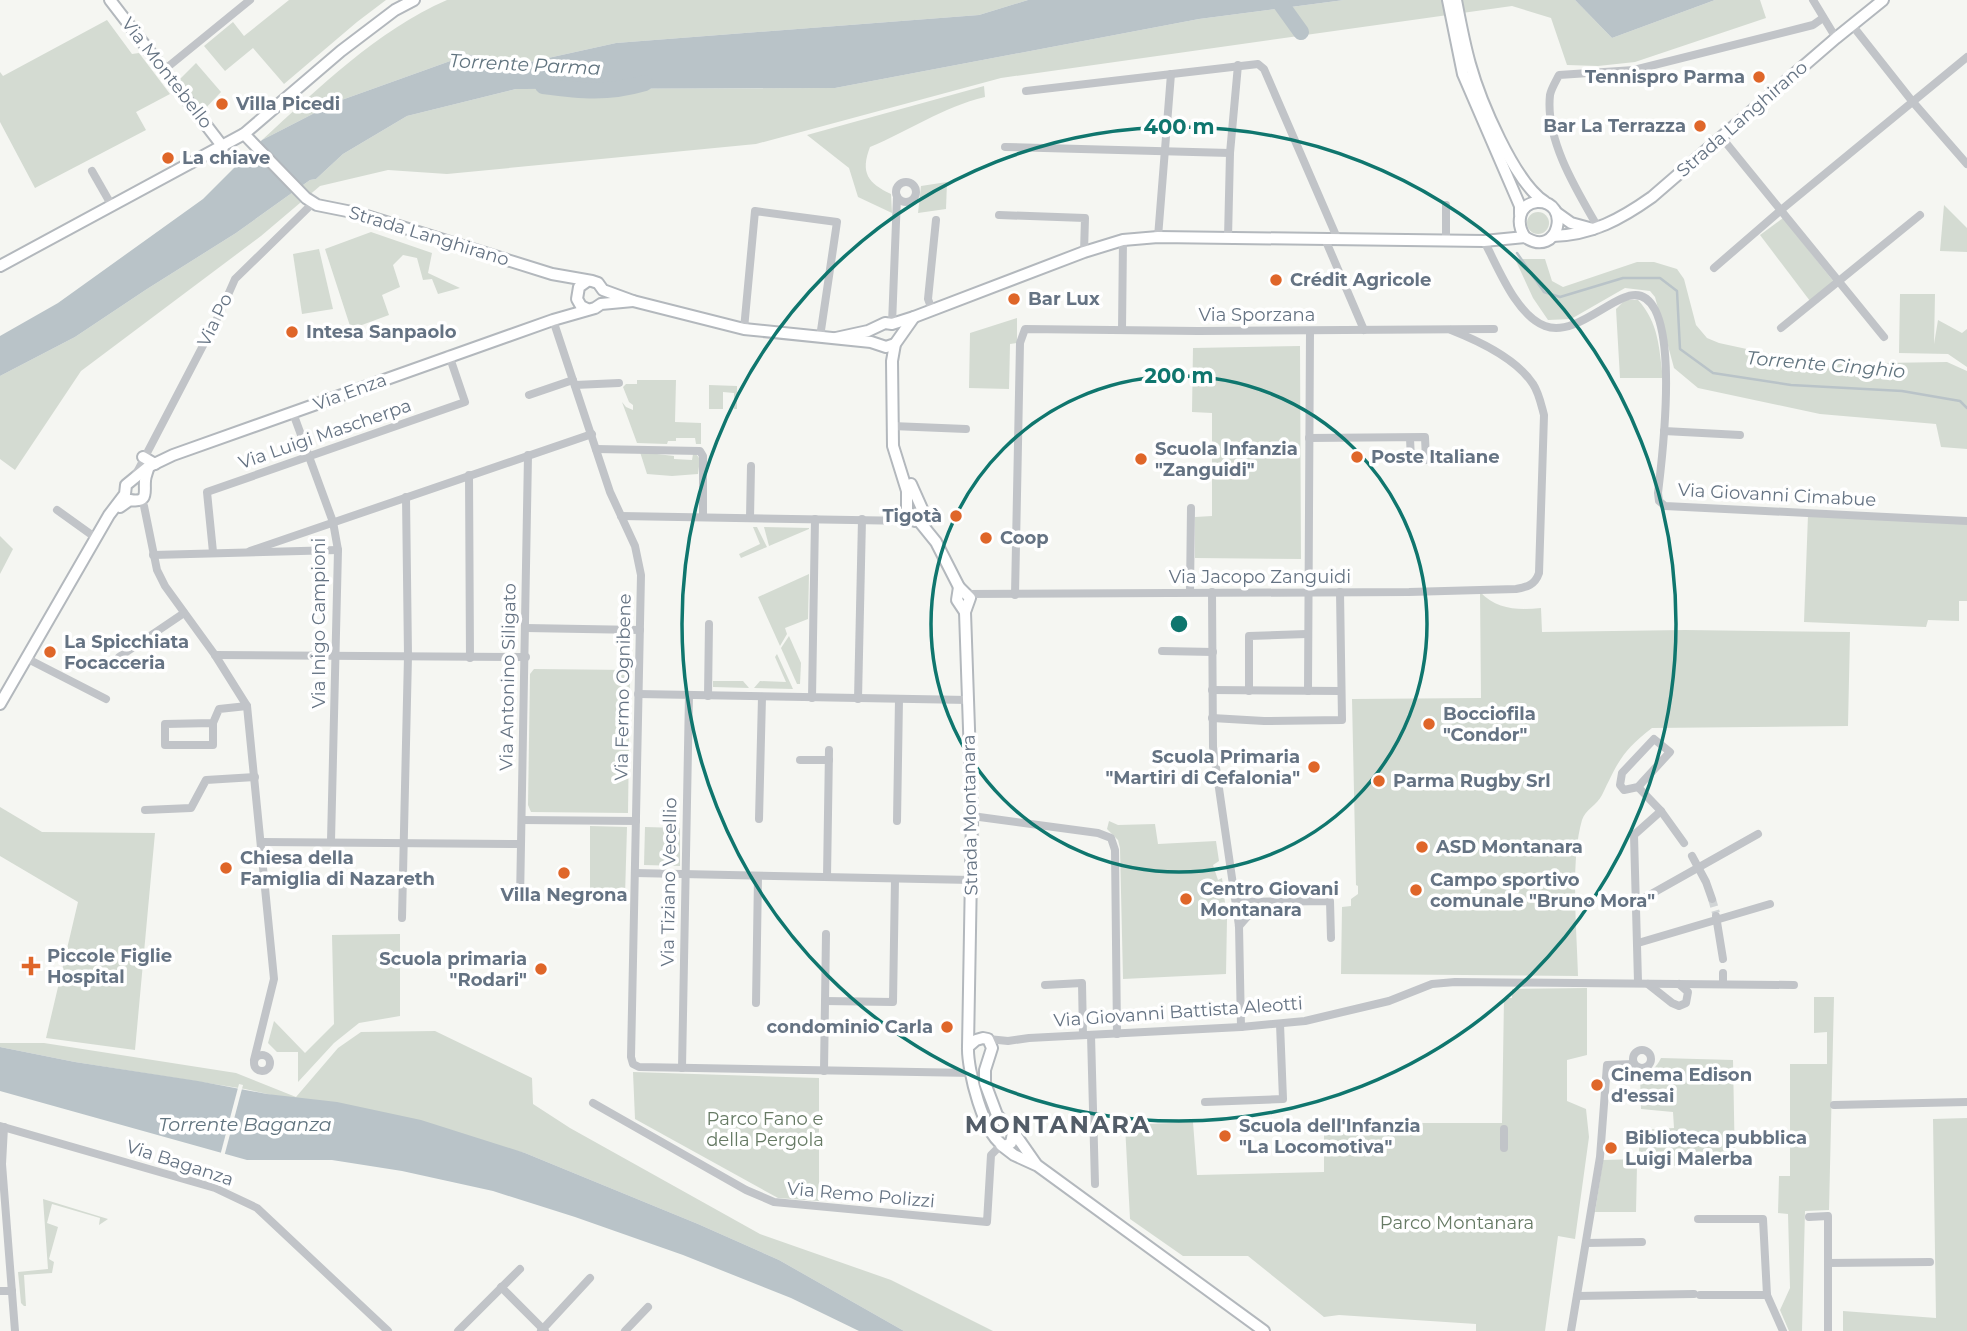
<svg xmlns="http://www.w3.org/2000/svg" width="1967" height="1331" font-family="Montserrat,sans-serif">
<style>
.green{fill:#d4dbd2}
.water{fill:#b9c3c8}
.pier{fill:#f5f6f2}
.lines{fill:none;stroke-linecap:round;stroke-linejoin:round}
.stream{stroke:#b9c3c8;stroke-width:2.5}
.river{stroke:#b9c3c8;stroke-width:16}
.street-tunnel{stroke:#d1d5d6;stroke-width:8;stroke-dasharray:8 4;stroke-linecap:butt}
.secondary-casing{stroke:#b3b8bd;stroke-width:14}
.street{stroke:#c1c4c8;stroke-width:8}
.secondary{stroke:#fff;stroke-width:10}
.ring{fill:none;stroke:#0f766e;stroke-width:3.5}
.poi-dot{fill:#df6629;stroke:#fff;stroke-width:2.5}
.labels{text-anchor:middle;stroke-width:7;stroke-linejoin:round;paint-order:stroke}
.street-label{font-size:18px;fill:#657383;stroke:#fff}
.poi-label{font-size:18px;font-weight:bold;fill:#657383;stroke:#fff;text-anchor:start}
.park-label{font-size:18px;fill:#667a64;stroke:#fff}
.water-label{font-size:19px;font-style:italic;fill:#61747f;stroke:#fff}
.district-label{font-size:24px;font-weight:bold;letter-spacing:2px;fill:#535d68;stroke:#fff}
.centre{fill:#0f766e;stroke:#fff;stroke-width:3.5}
.ring-label{font-size:21px;text-anchor:middle;font-weight:bold;fill:#0f766e;stroke:#fff;stroke-width:7;stroke-linejoin:round;paint-order:stroke}
</style>
<rect width="100%" height="100%" fill="#f5f6f2"/>
<g class="green">
<polygon points="289,0 386,0 357,22 284,84 253,48 225,71 204,46 233,22 244,36"/>
<path d="M 447,0 L 1028,0 L 979,15 L 616,43 L 530,62 L 467,55 L 336,102 L 262,140 C 319,88 376,31 447,0 Z"/>
<polygon points="1344,0 1575,0 1612,38 1715,0 1760,0 1766,18 1635,62 1598,66 1567,65 1551,18 1512,6 1001,78 756,144 447,174 388,170 320,186 261,236 81,371 15,470 0,459 0,376 75,337 147,289 236,233 310,180 316,179 343,154 407,116 516,89 835,88 1199,19"/>
<polygon points="107,20 132,54 139,53 170,94 136,112 146,130 35,188 0,122 0,72 3,76"/>
<polygon points="196,63 221,92 202,112 179,80"/>
<path d="M 984,86 L 985,97 C 943,107 909,131 870,147 C 860,173 868,183 891,194 L 892,213 L 858,197 L 849,168 L 807,135 Z"/>
<polygon points="947,182 946,209 918,213 921,186"/>
<polygon points="1944,205 1967,228 1967,252 1940,251"/>
<circle cx="1538" cy="223" r="11"/>
<polygon points="1783,218 1834,282 1810,301 1760,235"/>
<polygon points="371,232 432,253 428,273 460,288 438,294 432,279 423,280 417,258 403,255 393,265 400,287 382,295 389,315 351,329 325,249"/>
<polygon points="319,249 333,309 302,314 293,254"/>
<polygon points="1515,259 1545,259 1552,281 1563,287 1637,262 1654,262 1677,269 1684,279 1696,325 1707,338 1719,343 1815,364 1947,362 1967,371 1967,449 1941,447 1936,424 1820,414 1698,388 1674,368 1655,297 1650,291 1625,288 1571,319 1548,320 1533,298"/>
<polygon points="1900,294 1935,294 1934,344 1938,320 1962,333 1967,329 1967,367 1948,354 1899,353"/>
<path d="M 1625,300 L 1638,300 C 1659,323 1659,348 1663,378 L 1620,378 L 1616,309 Z"/>
<polygon points="1017,318 1017,343 1010,344 1009,389 969,388 970,333"/>
<polygon points="1300,346 1301,559 1195,558 1195,517 1212,516 1212,413 1192,412 1193,348"/>
<polygon points="637,380 676,380 675,422 701,423 701,444 696,444 695,438 676,438 676,441 668,441 667,444 637,443 622,402 626,407 633,410 633,405 629,402 623,387 626,384 637,384"/>
<polygon points="709,385 737,386 737,409 734,409 734,393 723,392 723,409 709,409"/>
<polygon points="640,452 674,456 674,459 692,460 693,454 696,454 700,459 698,474 672,476 647,474"/>
<polygon points="1808,515 1967,524 1967,601 1959,601 1959,621 1928,620 1926,627 1804,622"/>
<polygon points="753,527 757,527 767,547 741,558 739,554 760,544"/>
<polygon points="764,527 809,528 809,529 769,546"/>
<polygon points="0,536 13,549 0,574"/>
<polygon points="809,574 808,619 785,628 787,634 780,646 758,597"/>
<path d="M 1480,592 C 1497,610 1518,610 1541,608 L 1542,632 L 1685,630 L 1850,632 L 1848,726 L 1652,728 C 1622,751 1618,762 1602,795 C 1597,805 1585,810 1582,820 C 1570,861 1577,932 1578,976 L 1341,974 L 1342,907 L 1351,906 L 1351,899 L 1358,894 L 1358,886 L 1356,885 L 1352,699 L 1481,698 Z"/>
<polygon points="789,636 801,663 800,684 797,684 781,648"/>
<polygon points="777,654 793,689 754,688 760,681 786,682 775,657"/>
<polygon points="534,669 630,670 628,813 531,812 528,805 530,674"/>
<polygon points="713,681 743,681 749,688 713,687"/>
<polygon points="0,807 42,832 155,833 135,1050 46,1038 78,902 0,856"/>
<polygon points="1109,821 1118,825 1155,824 1158,844 1216,841 1219,861 1213,865 1218,880 1222,878 1227,919 1226,974 1123,979 1120,848 1118,840 1107,829"/>
<polygon points="590,826 627,827 625,896 590,894"/>
<polygon points="645,827 680,828 680,866 644,865"/>
<polygon points="400,934 400,1016 359,1023 334,1043 298,1082 298,1052 277,1052 268,1043 274,1021 305,1053 334,1024 332,935"/>
<polygon points="1587,988 1587,1055 1567,1060 1567,1101 1586,1109 1589,1137 1575,1239 1558,1236 1545,1331 1476,1331 1476,1324 1339,1315 1324,1317 1248,1256 1183,1256 1130,1219 1125,1125 1193,1122 1197,1175 1324,1172 1324,1123 1502,1123 1504,998 1512,998 1512,989"/>
<polygon points="1814,997 1834,997 1829,1210 1805,1211 1802,1331 1789,1331 1780,1310 1790,1288 1788,1214 1778,1213 1779,1176 1790,1176 1790,1064 1827,1064 1827,1032 1814,1033"/>
<polygon points="435,1031 532,1078 533,1104 570,1128 760,1234 891,1280 993,1331 904,1331 779,1260 698,1224 525,1153 245,1089 75,1062 0,1047 0,1043 44,1043 236,1073 296,1097 338,1048 361,1032"/>
<path d="M 1661,1058 L 1733,1060 L 1735,1167 L 1637,1165 L 1636,1212 L 1595,1212 L 1603,1160 L 1639,1159 L 1639,1130 L 1674,1128 L 1673,1112 L 1641,1109 L 1640,1074 C 1652,1071 1656,1068 1661,1058 Z"/>
<polygon points="633,1072 819,1078 819,1201 778,1198 635,1119"/>
<polygon points="1967,1118 1967,1331 1843,1331 1843,1311 1936,1318 1933,1119"/>
<polygon points="43,1199 108,1219 99,1225 100,1218 52,1204 47,1223 58,1227 49,1259 54,1262 52,1273 24,1275 26,1306 24,1306 21,1303 18,1272 48,1269"/>
</g>
<g class="water">
<polygon points="1028,0 1344,0 1199,19 835,88 516,89 407,116 343,154 316,179 310,180 236,233 147,289 75,337 0,376 0,336 58,303 203,199 262,140 336,102 467,55 530,62 616,43 979,15"/>
<polygon points="1575,0 1715,0 1612,38"/>
<polygon points="0,1047 75,1062 198,1081 267,1094 337,1102 421,1120 525,1153 698,1224 779,1260 904,1331 859,1331 791,1298 683,1255 575,1217 493,1191 402,1171 332,1160 247,1160 0,1091"/>
</g>
<polygon class="pier" points="239,1084 243,1085 224,1157 220,1156"/>
<g class="lines">
<polyline class="stream" points="1517,253 1544,292 1560,297 1623,278 1660,278 1677,291 1680,349 1713,373 1791,385 1902,391 1960,401 1967,408"/>
<g class="river">
<polyline points="1278,0 1301,32"/>
<path d="M 543,86 C 581,91 607,94 645,83"/>
</g>
<polyline class="street-tunnel" points="1712,899 1716,913"/>
<g class="secondary-casing">
<g id="secondary">
<polyline points="110,0 223,147"/>
<polyline points="1448,0 1463,74 1520,206 1520,214"/>
<path d="M 1456,0 C 1460,21 1464,43 1470,64 C 1480,100 1514,182 1545,202"/>
<polyline points="244,134 306,198 317,205 357,213 552,274 592,281 598,283 603,290 633,301 744,329 871,342 886,347 895,344"/>
<polyline points="1557,213 1571,223 1593,229"/>
<path d="M 1553,236 C 1592,235 1621,219 1652,197 L 1836,38 L 1883,0"/>
<polyline points="0,266 244,134 341,51 395,10 414,0"/>
<polyline points="586,282 579,287 577,299 581,306 587,309"/>
<polyline points="914,317 895,344 892,361 893,446 907,491 907,516 915,521 922,518 924,515"/>
<path d="M 836,338 L 868,331 L 885,323 L 892,324 L 914,317 L 1084,252 L 1123,240 L 1158,237 L 1484,241 L 1525,237 C 1559,260 1572,200 1537,202 C 1518,204 1516,224 1525,237"/>
<polyline points="143,457 155,464"/>
<polyline points="911,484 927,520"/>
<path d="M 120,507 L 130,500 C 149,503 144,492 145,481 C 145,477 147,473 148,469"/>
<polyline points="919,521 936,542 959,587 970,598 965,612 972,816 968,1047"/>
<polyline points="959,587 957,600 965,612"/>
<polyline points="0,704 109,515 125,494 126,485 148,467 173,455 553,320 595,308 601,304 633,301"/>
<path d="M 983,1038 L 988,1039 L 992,1048 L 985,1070 L 985,1083 L 997,1115 L 1013,1133 L 1011,1143 L 1005,1146 C 984,1138 967,1069 968,1047 L 976,1040 Z"/>
<polyline points="1013,1131 1036,1164"/>
<polyline points="1001,1145 1014,1155 1038,1166 1264,1331"/>
</g>
</g>
<g class="street">
<polyline points="1813,0 1836,38"/>
<polyline points="1852,25 1912,101 1967,164"/>
<polyline points="164,70 250,0"/>
<polyline points="1026,91 1258,64 1264,69 1338,240"/>
<polyline points="1722,138 1884,337"/>
<polyline points="1005,147 1230,153"/>
<polyline points="92,171 112,206"/>
<circle cx="906" cy="192" r="10"/>
<polyline points="1446,205 1446,241"/>
<polyline points="999,215 1085,218 1084,252"/>
<path d="M 1599,229 C 1577,191 1545,140 1550,95 C 1551,89 1556,81 1559,75 L 1634,70 L 1813,25 L 1823,18"/>
<polyline points="1158,237 1171,74"/>
<polyline points="1228,238 1230,153 1238,65"/>
<polyline points="1325,239 1364,330"/>
<path d="M 1484,241 C 1498,267 1516,315 1545,326 C 1570,336 1601,307 1623,298 C 1688,269 1661,466 1658,493 L 1659,501 L 1665,506 L 1967,521"/>
<polyline points="1714,268 1781,210 1967,57"/>
<polyline points="932,310 928,299 936,220"/>
<polyline points="553,320 610,492 635,546 641,575 631,1057 633,1064 639,1067 973,1073"/>
<polyline points="892,324 897,197"/>
<polyline points="1781,328 1920,215"/>
<polyline points="744,329 755,211 837,222 820,337"/>
<polyline points="1122,330 1123,240"/>
<polyline points="575,385 619,383"/>
<polyline points="529,395 573,380"/>
<polyline points="293,413 333,522 338,550 331,841"/>
<polyline points="892,426 966,429"/>
<polyline points="1664,431 1740,435"/>
<polyline points="1309,438 1425,437 1426,460 1411,460 1410,438"/>
<polyline points="596,449 700,451 703,456 703,517"/>
<polyline points="469,475 470,658"/>
<polyline points="135,476 220,313 235,279 313,203"/>
<polyline points="141,499 144,506 157,570 165,586 215,655 247,706 274,979 254,1060"/>
<polyline points="57,510 96,538"/>
<polyline points="621,516 912,521"/>
<polyline points="750,518 751,466"/>
<polyline points="250,551 592,434"/>
<polyline points="213,552 207,492 465,402 449,355"/>
<polyline points="153,555 338,550"/>
<polyline points="1190,592 1191,508"/>
<polyline points="1212,592 1213,747 1239,926 1241,1027"/>
<path d="M 967,594 L 1409,592 L 1516,589 C 1527,587 1535,585 1539,573 L 1544,415 C 1541,404 1539,393 1533,384 C 1516,358 1479,341 1451,330"/>
<polyline points="1015,595 1020,343 1025,329 1198,331 1494,329"/>
<polyline points="526,628 640,630"/>
<polyline points="1162,651 1213,652"/>
<polyline points="215,655 526,657"/>
<polyline points="119,657 184,613"/>
<polyline points="26,658 106,699"/>
<polyline points="1212,690 1341,691"/>
<polyline points="1249,691 1249,636 1307,634"/>
<polyline points="1308,691 1310,331"/>
<polyline points="638,694 968,700"/>
<polyline points="708,696 709,624"/>
<polyline points="812,698 815,519"/>
<polyline points="858,699 862,519"/>
<polyline points="1212,718 1264,721 1342,720 1340,592"/>
<polyline points="213,723 165,724 165,745 213,745 213,723 219,709 247,706"/>
<polygon points="1654,739 1670,752 1638,787 1624,790 1620,785 1622,773"/>
<polyline points="800,760 829,760"/>
<polyline points="1638,787 1661,811 1684,843"/>
<polyline points="145,810 191,808 206,780 255,777"/>
<polyline points="972,816 1098,833 1111,838 1115,850 1117,1034"/>
<polyline points="759,819 762,697"/>
<polyline points="522,820 636,821"/>
<polyline points="897,821 899,699"/>
<polyline points="262,842 520,844"/>
<polyline points="1692,856 1706,882 1712,899"/>
<polyline points="635,873 972,880"/>
<polyline points="827,877 829,750"/>
<polyline points="520,900 528,455"/>
<polyline points="1236,902 1330,901 1331,938"/>
<polyline points="1637,902 1758,834"/>
<polyline points="1716,916 1723,959"/>
<polyline points="402,918 408,656 406,497"/>
<polyline points="1239,926 1260,902"/>
<polyline points="1638,943 1770,904"/>
<polyline points="1638,982 1634,835 1661,811"/>
<polyline points="1648,984 1672,1003 1679,1006 1686,1003 1688,992 1679,984"/>
<polyline points="1723,984 1723,973"/>
<polyline points="1045,985 1082,983 1083,1035"/>
<polyline points="825,1001 893,1002 895,879"/>
<polyline points="756,1003 758,876"/>
<polyline points="1091,1035 1095,1184"/>
<polyline points="988,1039 1008,1041 1029,1038 1241,1027 1305,1021 1389,1001 1432,984 1455,982 1794,985"/>
<circle cx="1642" cy="1059" r="9"/>
<circle cx="262" cy="1063" r="8"/>
<polyline points="682,1068 689,695"/>
<polyline points="824,1071 826,934"/>
<polyline points="1205,1102 1283,1099 1280,1024"/>
<polyline points="593,1103 746,1190 774,1202 987,1222 991,1155 1001,1145"/>
<polyline points="1834,1105 1967,1102"/>
<polyline points="0,1126 215,1188 257,1208 388,1331"/>
<polyline points="4,1127 2,1164 15,1331"/>
<polyline points="1504,1129 1504,1148"/>
<polyline points="1809,1217 1828,1216 1828,1331"/>
<polyline points="1698,1219 1763,1219 1767,1295 1783,1331"/>
<polyline points="1586,1243 1642,1242"/>
<polyline points="1828,1263 1930,1262"/>
<polyline points="501,1287 545,1331"/>
<polyline points="0,1291 12,1291"/>
<polyline points="1700,1295 1767,1295"/>
<polyline points="1577,1296 1694,1294"/>
<polyline points="458,1331 520,1269"/>
<polyline points="541,1331 590,1278"/>
<polyline points="625,1331 648,1307"/>
<polyline points="1571,1331 1600,1157 1607,1065 1634,1064"/>
</g>
<use href="#secondary" class="secondary"/>
</g>
<g class="ring">
<circle cx="1179" cy="624" r="248"/>
<circle cx="1179" cy="624" r="497"/>
</g>
<g class="poi-dot">
<circle cx="1759" cy="77" r="7"/>
<circle cx="222" cy="104" r="7"/>
<circle cx="1700" cy="126" r="7"/>
<circle cx="168" cy="158" r="7"/>
<circle cx="1276" cy="280" r="7"/>
<circle cx="1014" cy="299" r="7"/>
<circle cx="292" cy="332" r="7"/>
<circle cx="1357" cy="457" r="7"/>
<circle cx="1141" cy="459" r="7"/>
<circle cx="956" cy="516" r="7"/>
<circle cx="986" cy="538" r="7"/>
<circle cx="50" cy="652" r="7"/>
<circle cx="1429" cy="724" r="7"/>
<circle cx="1314" cy="767" r="7"/>
<circle cx="1379" cy="781" r="7"/>
<circle cx="1422" cy="847" r="7"/>
<circle cx="226" cy="868" r="7"/>
<circle cx="564" cy="873" r="7"/>
<circle cx="1416" cy="890" r="7"/>
<circle cx="1186" cy="899" r="7"/>
<path d="M27.5 955.5h7v7h7v7h-7v7h-7v-7h-7v-7h7z"/>
<circle cx="541" cy="969" r="7"/>
<circle cx="947" cy="1027" r="7"/>
<circle cx="1597" cy="1085" r="7"/>
<circle cx="1225" cy="1136" r="7"/>
<circle cx="1611" cy="1148" r="7"/>
</g>
<g class="labels">
<g class="street-label">
<text transform="translate(167 73) rotate(52)" y="6">Via Montebello</text>
<text transform="translate(1742 119) rotate(-41)" y="6">Strada Langhirano</text>
<text transform="translate(429 236) rotate(17)" y="6">Strada Langhirano</text>
<text x="1257" y="321">Via Sporzana</text>
<text transform="translate(215 320) rotate(-64)" y="6">Via Po</text>
<text transform="translate(350 392) rotate(-20)" y="6">Via Enza</text>
<text transform="translate(325 434) rotate(-19)" y="6">Via Luigi Mascherpa</text>
<text transform="translate(1777 495) rotate(3)" y="6">Via Giovanni Cimabue</text>
<text x="1260" y="583">Via Jacopo Zanguidi</text>
<text transform="translate(319 623) rotate(-90)" y="6">Via Inigo Campioni</text>
<text transform="translate(508 677) rotate(-89)" y="6">Via Antonino Siligato</text>
<text transform="translate(623 687) rotate(-89)" y="6">Via Fermo Ognibene</text>
<text transform="translate(970 815) rotate(-91)" y="6">Strada Montanara</text>
<text transform="translate(669 882) rotate(-89)" y="6">Via Tiziano Vecellio</text>
<text transform="translate(1178 1012) rotate(-4)" y="6">Via Giovanni Battista Aleotti</text>
<text transform="translate(180 1163) rotate(18)" y="6">Via Baganza</text>
<text transform="translate(861 1195) rotate(5)" y="6">Via Remo Polizzi</text>
</g>
<g class="poi-label">
<text x="1745" y="83" text-anchor="end">Tennispro Parma</text>
<text x="236" y="110">Villa Picedi</text>
<text x="1686" y="132" text-anchor="end">Bar La Terrazza</text>
<text x="182" y="164">La chiave</text>
<text x="1290" y="286">Crédit Agricole</text>
<text x="1028" y="305">Bar Lux</text>
<text x="306" y="338">Intesa Sanpaolo</text>
<text x="1155" y="455">Scuola Infanzia<tspan x="1155" dy="21">"Zanguidi"</tspan></text>
<text x="1371" y="463">Poste Italiane</text>
<text x="942" y="522" text-anchor="end">Tigotà</text>
<text x="1000" y="544">Coop</text>
<text x="64" y="648">La Spicchiata<tspan x="64" dy="21">Focacceria</tspan></text>
<text x="1443" y="720">Bocciofila<tspan x="1443" dy="21">"Condor"</tspan></text>
<text x="1300" y="763" text-anchor="end">Scuola Primaria<tspan x="1300" dy="21">"Martiri di Cefalonia"</tspan></text>
<text x="1393" y="787">Parma Rugby Srl</text>
<text x="1436" y="853">ASD Montanara</text>
<text x="240" y="864">Chiesa della<tspan x="240" dy="21">Famiglia di Nazareth</tspan></text>
<text x="1430" y="886">Campo sportivo<tspan x="1430" dy="21">comunale "Bruno Mora"</tspan></text>
<text x="1200" y="895">Centro Giovani<tspan x="1200" dy="21">Montanara</tspan></text>
<text x="564" y="901" text-anchor="middle">Villa Negrona</text>
<text x="47" y="962">Piccole Figlie<tspan x="47" dy="21">Hospital</tspan></text>
<text x="527" y="965" text-anchor="end">Scuola primaria<tspan x="527" dy="21">"Rodari"</tspan></text>
<text x="933" y="1033" text-anchor="end">condominio Carla</text>
<text x="1611" y="1081">Cinema Edison<tspan x="1611" dy="21">d'essai</tspan></text>
<text x="1239" y="1132">Scuola dell'Infanzia<tspan x="1239" dy="21">"La Locomotiva"</tspan></text>
<text x="1625" y="1144">Biblioteca pubblica<tspan x="1625" dy="21">Luigi Malerba</tspan></text>
</g>
<g class="park-label">
<text x="765" y="1125">Parco Fano e<tspan x="765" dy="21">della Pergola</tspan></text>
<text x="1457" y="1229">Parco Montanara</text>
</g>
<g class="water-label">
<text transform="translate(525 64) rotate(3)" y="7">Torrente Parma</text>
<text transform="translate(1826 364) rotate(5)" y="7">Torrente Cinghio</text>
<text x="245" y="1131">Torrente Baganza</text>
</g>
<g class="district-label">
<text x="1058" y="1133">MONTANARA</text>
</g>
</g>
<circle cx="1179" cy="624" r="10" class="centre"/>
<g class="ring-label">
<text x="1179" y="134">400 m</text>
<text x="1179" y="383">200 m</text>
</g>
</svg>
